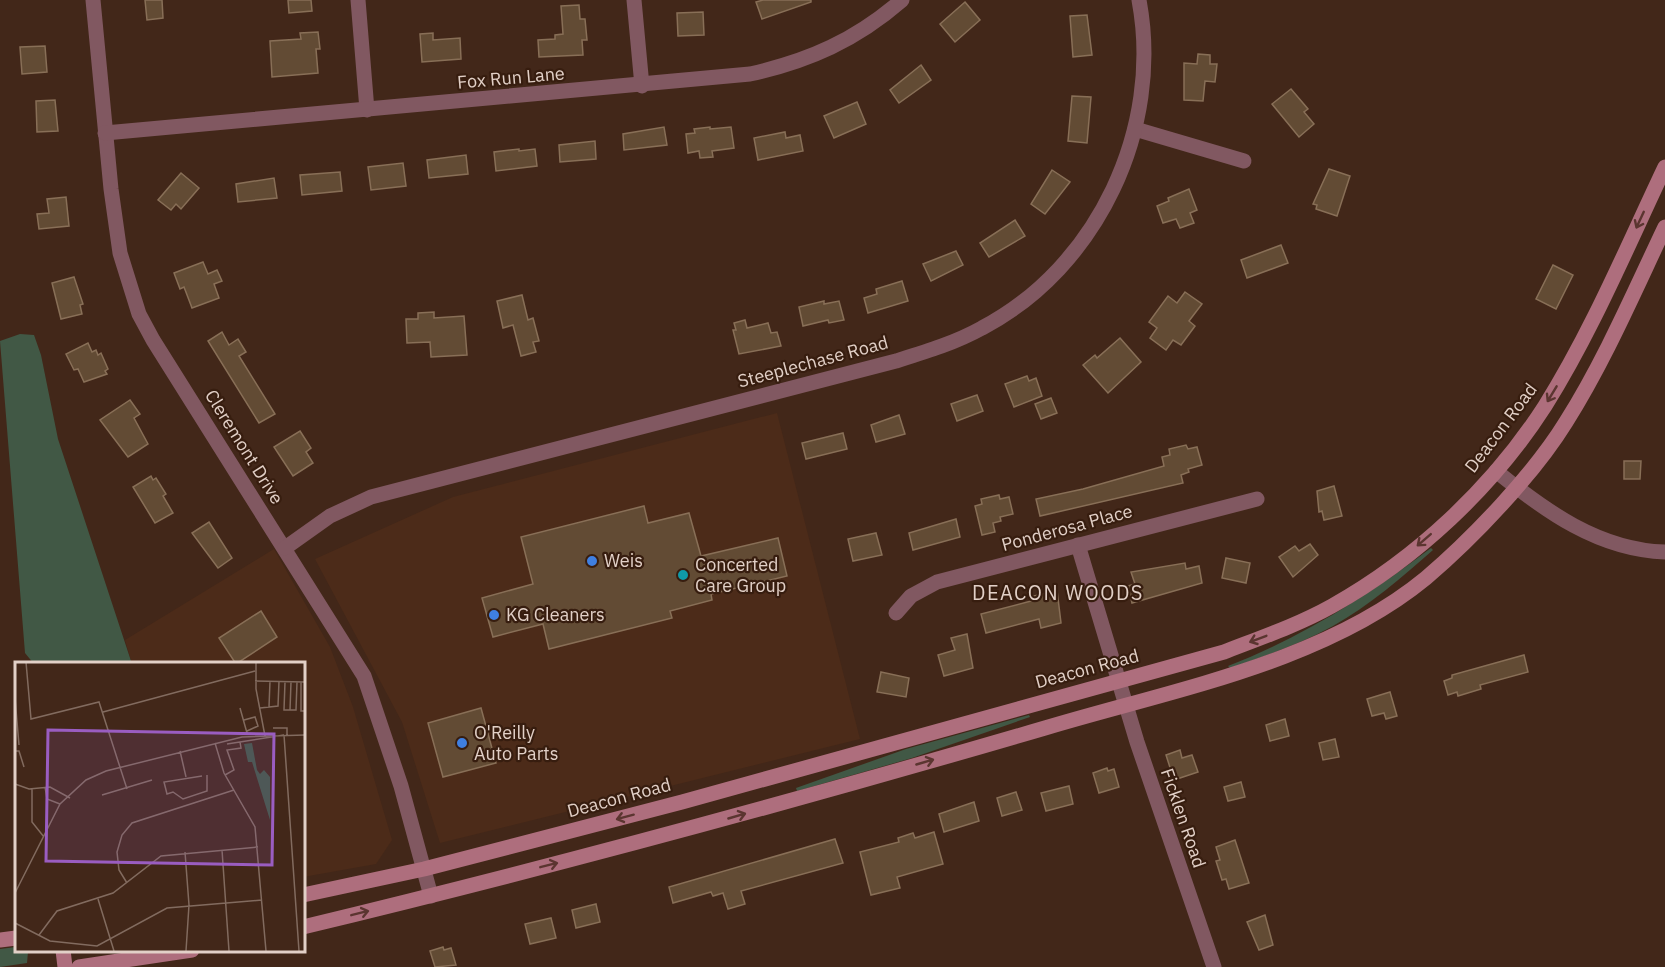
<svg xmlns="http://www.w3.org/2000/svg" width="1665" height="967" font-family="'IBM Plex Sans',sans-serif">
<style>
.built{fill:#4c2b19}
.green{fill:#415845}
.building{fill:#624b34;stroke:#886f57;stroke-width:1.5}
.lines{fill:none;stroke-linecap:round;stroke-linejoin:round}
.minor{stroke:#815861;stroke-width:15}
.tertiary{stroke:#815861;stroke-width:15}
.secondary{stroke:#ae6e7d;stroke-width:15}
.oneway{stroke:#5b3530}
.shop-dot{fill:#3f7fe0;stroke:#371d0f;stroke-width:2}
.culture-dot{fill:#0f9aa8;stroke:#371d0f;stroke-width:2}
.labels{text-anchor:middle;stroke-width:4.5;stroke-linejoin:round;paint-order:stroke}
.street-label{font-size:18px;fill:#e2d0c7;stroke:#371d0f}
.poi-label{font-size:18px;fill:#e2d0c7;stroke:#371d0f;text-anchor:start}
.neighbourhood-label{font-size:20px;letter-spacing:1.5px;fill:#e2d0c7;stroke:#371d0f}
.inset-road{fill:none;stroke:#826b5f;stroke-width:1.5}
.view{fill:#9a5dc1;fill-opacity:0.15;stroke:#9a5dc1;stroke-width:3}
.inset-edge{fill:none;stroke:#e2d0c7;stroke-width:3}
</style>
<rect width="100%" height="100%" fill="#422719"/>
<g class="built">
<polygon points="777,413 860,739 440,843 402,722 315,559 453,497"/>
<polygon points="274,549 330,647 353,707 392,840 376,864 303,877 303,664 132,664 125,640"/>
</g>
<g class="green">
<polygon points="20,334 34,335 41,355 58,439 132,664 34,664 25,653 0,341"/>
<path d="M 1431,548 L 1433,550 C 1402,577 1369,606 1333,626 C 1300,644 1265,656 1230,668 L 1228,666 C 1302,637 1368,596 1431,548 Z"/>
<polygon points="1029,715 1030,717 912,758 797,791 796,788 906,749"/>
<polygon points="16,947 16,950 28,952 27,963 0,967 0,949"/>
</g>
<g class="building">
<polygon points="145,0 162,0 163,18 147,20"/>
<polygon points="288,0 311,0 312,11 289,13"/>
<polygon points="763,0 811,0 811,2 762,19 756,2"/>
<polygon points="965,2 980,20 955,42 940,24"/>
<polygon points="579,5 580,19 585,19 587,40 582,40 583,55 539,57 538,40 555,39 555,35 563,34 561,6"/>
<polygon points="703,12 704,35 678,36 677,13"/>
<polygon points="1087,15 1092,55 1073,57 1070,16"/>
<polygon points="318,32 320,49 316,49 318,73 272,77 270,41 301,39 300,33"/>
<polygon points="433,33 433,40 460,38 461,59 422,62 420,34"/>
<polygon points="45,46 47,72 22,74 20,47"/>
<polygon points="1198,54 1210,55 1210,64 1217,64 1215,82 1205,81 1203,101 1184,100 1184,63 1197,64"/>
<polygon points="921,65 931,80 899,103 890,90"/>
<polygon points="1291,89 1308,109 1304,112 1314,124 1299,137 1272,104"/>
<polygon points="1072,96 1091,97 1087,143 1068,141"/>
<polygon points="55,100 58,131 37,132 36,101"/>
<polygon points="857,102 866,124 834,138 824,116"/>
<polygon points="664,127 667,145 624,150 623,134"/>
<polygon points="710,127 710,129 731,127 734,148 712,151 713,157 700,158 699,151 688,153 686,134 695,133 694,129"/>
<polygon points="785,132 786,138 800,135 803,151 758,160 754,138"/>
<polygon points="595,141 596,159 560,162 559,145"/>
<polygon points="519,149 519,151 535,149 537,166 496,171 494,152"/>
<polygon points="466,155 468,174 429,178 427,160"/>
<polygon points="403,163 406,186 371,190 368,167"/>
<polygon points="1329,169 1350,176 1337,216 1316,209 1317,205 1313,204"/>
<polygon points="1052,170 1070,182 1045,214 1031,204"/>
<polygon points="340,172 342,191 302,195 300,175"/>
<polygon points="181,173 199,188 181,209 176,204 171,210 158,200"/>
<polygon points="274,178 277,198 238,202 236,184"/>
<polygon points="1189,189 1197,210 1190,213 1194,223 1180,228 1176,219 1163,223 1157,206 1169,201 1168,198"/>
<polygon points="66,197 69,226 39,229 37,214 49,213 47,199"/>
<polygon points="1015,220 1025,236 989,257 980,243"/>
<polygon points="1281,245 1288,263 1247,278 1241,260"/>
<polygon points="956,251 963,265 931,281 923,264"/>
<polygon points="203,262 208,274 217,270 222,281 214,284 219,298 192,308 184,287 180,289 174,273"/>
<polygon points="1553,265 1573,275 1556,309 1536,299"/>
<polygon points="74,277 83,304 80,305 82,314 61,319 52,283"/>
<polygon points="902,281 908,301 868,313 864,298 877,294 876,289"/>
<polygon points="1185,292 1202,304 1189,321 1195,326 1181,345 1173,340 1166,350 1150,338 1157,328 1149,322 1168,296 1177,303"/>
<polygon points="522,295 528,320 533,318 539,341 533,342 536,352 521,356 513,325 503,328 497,301"/>
<polygon points="824,301 824,304 839,301 844,320 829,323 828,320 803,326 799,307"/>
<polygon points="434,312 434,318 464,316 467,355 431,357 430,342 407,343 406,319 418,319 418,313"/>
<polygon points="745,320 747,328 768,323 771,333 777,332 781,346 739,354 733,330 736,330 734,323"/>
<polygon points="222,332 229,345 238,339 246,352 239,356 275,414 259,423 208,341"/>
<polygon points="1120,338 1141,362 1108,393 1083,365 1095,355 1097,358"/>
<polygon points="88,343 92,352 96,350 98,355 101,353 108,369 105,371 107,374 84,382 78,369 74,370 66,354"/>
<polygon points="1027,376 1029,381 1036,378 1042,396 1014,407 1005,384"/>
<polygon points="977,395 983,411 957,421 951,404"/>
<polygon points="1051,398 1057,413 1041,419 1035,404"/>
<polygon points="130,400 140,414 134,418 148,444 128,457 100,420"/>
<polygon points="899,415 905,434 876,442 871,425"/>
<polygon points="300,431 311,448 306,452 313,463 293,476 274,447"/>
<polygon points="843,433 847,449 806,459 802,443"/>
<polygon points="1186,445 1188,449 1197,447 1202,465 1188,469 1189,472 1181,475 1183,483 1040,516 1036,499 1083,489 1164,466 1162,457 1170,455 1169,449"/>
<polygon points="1624,461 1641,461 1640,479 1624,479"/>
<polygon points="151,476 153,480 156,478 166,494 163,496 173,513 155,523 133,487"/>
<polygon points="1334,486 1342,516 1324,520 1322,511 1319,512 1317,491"/>
<polygon points="999,495 1000,499 1009,497 1013,514 1000,517 1001,521 993,523 995,532 982,535 975,506 982,504 981,499"/>
<polygon points="644,506 648,523 689,513 701,556 778,538 787,576 711,594 712,600 670,611 672,618 549,649 543,624 493,637 482,598 533,584 521,537"/>
<polygon points="956,519 960,537 913,550 909,533"/>
<polygon points="209,522 232,558 218,568 192,533"/>
<polygon points="876,533 882,555 853,561 848,539"/>
<polygon points="1310,544 1318,555 1293,577 1279,557 1295,546 1299,551"/>
<polygon points="1226,558 1250,563 1246,583 1222,578"/>
<polygon points="1185,563 1186,569 1199,566 1202,583 1132,603 1128,586 1135,584 1131,572"/>
<polygon points="1057,590 1061,623 1041,628 1039,619 986,633 981,614 1035,600 1034,596"/>
<polygon points="261,611 277,637 236,664 219,638"/>
<polygon points="967,634 973,668 944,676 938,655 955,650 951,638"/>
<polygon points="1524,655 1528,672 1480,685 1481,689 1458,696 1457,692 1448,695 1444,681 1452,678 1452,675"/>
<polygon points="881,672 909,678 906,697 877,692"/>
<polygon points="1390,692 1397,716 1386,719 1384,713 1372,716 1367,699"/>
<polygon points="481,708 496,763 443,777 428,723"/>
<polygon points="1285,719 1289,736 1270,741 1266,725"/>
<polygon points="1335,739 1339,757 1323,760 1319,743"/>
<polygon points="1180,750 1182,758 1192,755 1198,772 1174,780 1166,755"/>
<polygon points="1107,768 1108,771 1114,769 1119,787 1099,793 1093,773"/>
<polygon points="1241,782 1245,797 1228,801 1224,787"/>
<polygon points="1069,786 1073,804 1046,811 1041,793"/>
<polygon points="1016,792 1022,810 1002,816 997,798"/>
<polygon points="974,802 979,821 944,832 939,814"/>
<polygon points="934,832 943,864 897,877 900,888 871,895 860,852 899,842 898,838 913,833 915,838"/>
<polygon points="835,839 843,863 741,891 745,904 728,909 723,893 713,896 711,892 673,903 669,887"/>
<polygon points="1235,840 1249,883 1229,889 1226,879 1222,880 1216,861 1220,860 1216,847"/>
<polygon points="596,904 600,922 576,928 572,910"/>
<polygon points="1265,915 1273,945 1259,950 1247,922"/>
<polygon points="551,918 556,938 530,944 525,924"/>
<polygon points="443,947 444,950 451,948 456,965 435,967 430,951"/>
</g>
<g class="lines">
<g class="minor">
<polyline points="93,0 111,189 120,253 139,314 153,340 364,676 401,786 431,896"/>
<polyline points="358,0 367,110"/>
<polyline points="634,0 642,86"/>
<polyline points="1135,129 1244,161"/>
<path d="M 105,133 L 750,74 C 809,61 856,40 902,0"/>
<polyline points="1078,545 1137,742 1214,967"/>
<path d="M 285,548 L 330,516 L 371,497 L 896,361 C 925,352 955,343 982,328 C 1098,267 1163,128 1139,0"/>
<polyline points="896,613 911,596 937,582 1257,499"/>
</g>
<path class="tertiary" d="M 1496,471 C 1545,511 1599,550 1665,552"/>
<g class="secondary">
<path d="M 303,895 L 424,869 L 682,802 L 1224,652 C 1260,638 1298,625 1332,606 C 1416,559 1493,487 1545,406 C 1592,331 1627,247 1665,167"/>
<path d="M 303,927 C 552,867 799,800 1045,728 C 1171,690 1323,663 1426,578 C 1473,538 1534,474 1566,422 C 1605,360 1634,292 1665,227"/>
<polyline points="0,940 16,938"/>
<polyline points="63,950 65,967"/>
<polyline points="79,967 192,950"/>
</g>
</g>
<defs><path id="oneway-shaft" d="M-6 0H5M1.5-3L5.5 0L1.5 3" fill="none" stroke-width="1.6" stroke-linecap="round" stroke-linejoin="round" transform="scale(1.5)"/></defs>
<g class="oneway">
<use href="#oneway-shaft" transform="translate(1640 220) rotate(115)"/>
<use href="#oneway-shaft" transform="translate(1552 394) rotate(121)"/>
<use href="#oneway-shaft" transform="translate(1424 540) rotate(139)"/>
<use href="#oneway-shaft" transform="translate(1258 639) rotate(159)"/>
<use href="#oneway-shaft" transform="translate(925 762) rotate(-16)"/>
<use href="#oneway-shaft" transform="translate(737 816) rotate(-16)"/>
<use href="#oneway-shaft" transform="translate(625 817) rotate(165)"/>
<use href="#oneway-shaft" transform="translate(549 865) rotate(-14)"/>
<use href="#oneway-shaft" transform="translate(360 913) rotate(-14)"/>
</g>
<g class="shop-dot">
<circle cx="592" cy="561" r="6"/>
<circle cx="494" cy="615" r="6"/>
<circle cx="462" cy="743" r="6"/>
</g>
<circle class="culture-dot" cx="683" cy="575" r="6"/>
<g class="labels">
<g class="street-label">
<text transform="translate(511 78) rotate(-5)" y="6">Fox Run Lane</text>
<text transform="translate(813 362) rotate(-15)" y="6">Steeplechase Road</text>
<text transform="translate(1501 428) rotate(-53)" y="6">Deacon Road</text>
<text transform="translate(244 447) rotate(58)" y="6">Cleremont Drive</text>
<text transform="translate(1067 528) rotate(-15)" y="6">Ponderosa Place</text>
<text transform="translate(1087 669) rotate(-15)" y="6">Deacon Road</text>
<text transform="translate(619 798) rotate(-15)" y="6">Deacon Road</text>
<text transform="translate(1183 818) rotate(71)" y="6">Ficklen Road</text>
</g>
<g class="poi-label">
<text x="604" y="567">Weis</text>
<text x="695" y="571">Concerted<tspan x="695" dy="21">Care Group</tspan></text>
<text x="506" y="621">KG Cleaners</text>
<text x="474" y="739">O'Reilly<tspan x="474" dy="21">Auto Parts</tspan></text>
</g>
<g class="neighbourhood-label">
<text x="1058" y="600">DEACON WOODS</text>
</g>
</g>
<g transform="translate(15 662)">
<rect width="290" height="290" fill="#422719"/>
<path d="M 237,81 L 242,108 L 245,112 L 249,108 L 255,115 L 255,158 L 237,100 L 233,100 L 229,82 Z" fill="#415845"/>
<path class="inset-road" d="M 11,0 L 16,57 L 84,40 L 112,127M 241,0 L 241,27 L 250,74M 240,19 L 290,20M 270,20 L 269,48 L 281,48 L 282,20M 286,20 L 286,49 L 290,49M 0,36 L 4,83M 254,45 L 255,19M 225,46 L 232,71M 245,46 L 263,44 L 264,19M 275,48 L 276,20M 88,50 L 240,9M 229,58 L 240,55 L 243,64 L 232,69M 258,66 L 272,66 L 272,73M 269,73 L 284,289M 200,81 L 209,111 L 240,165 L 251,289M 212,82 L 269,73M 0,89 L 4,89 L 9,105M 165,89 L 171,115M 210,113 L 219,108 L 212,88 L 226,86 L 225,80M 187,114 L 149,120 L 152,132 L 158,130 L 168,137 L 192,129 L 192,113M 0,122 L 14,127 L 35,125 L 55,136M 30,125 L 32,137 L 45,142M 17,127 L 17,160 L 29,175M 87,133 L 137,118M 207,188 L 214,289M 170,190 L 174,243 L 171,289M 112,221 L 104,208 L 102,190 L 107,173 L 117,161 L 219,128M 0,231 L 45,142 L 71,118 L 91,109 L 227,75 L 290,73M 83,237 L 99,289M 0,261 L 35,279 L 82,284 L 152,246 L 247,238M 24,273 L 42,249 L 98,231 L 146,194 L 243,185"/>
<path class="view" d="M 33,68 L 259,72 L 257,203 L 31,199 Z"/>
<rect width="290" height="290" class="inset-edge"/>
</g>
</svg>
